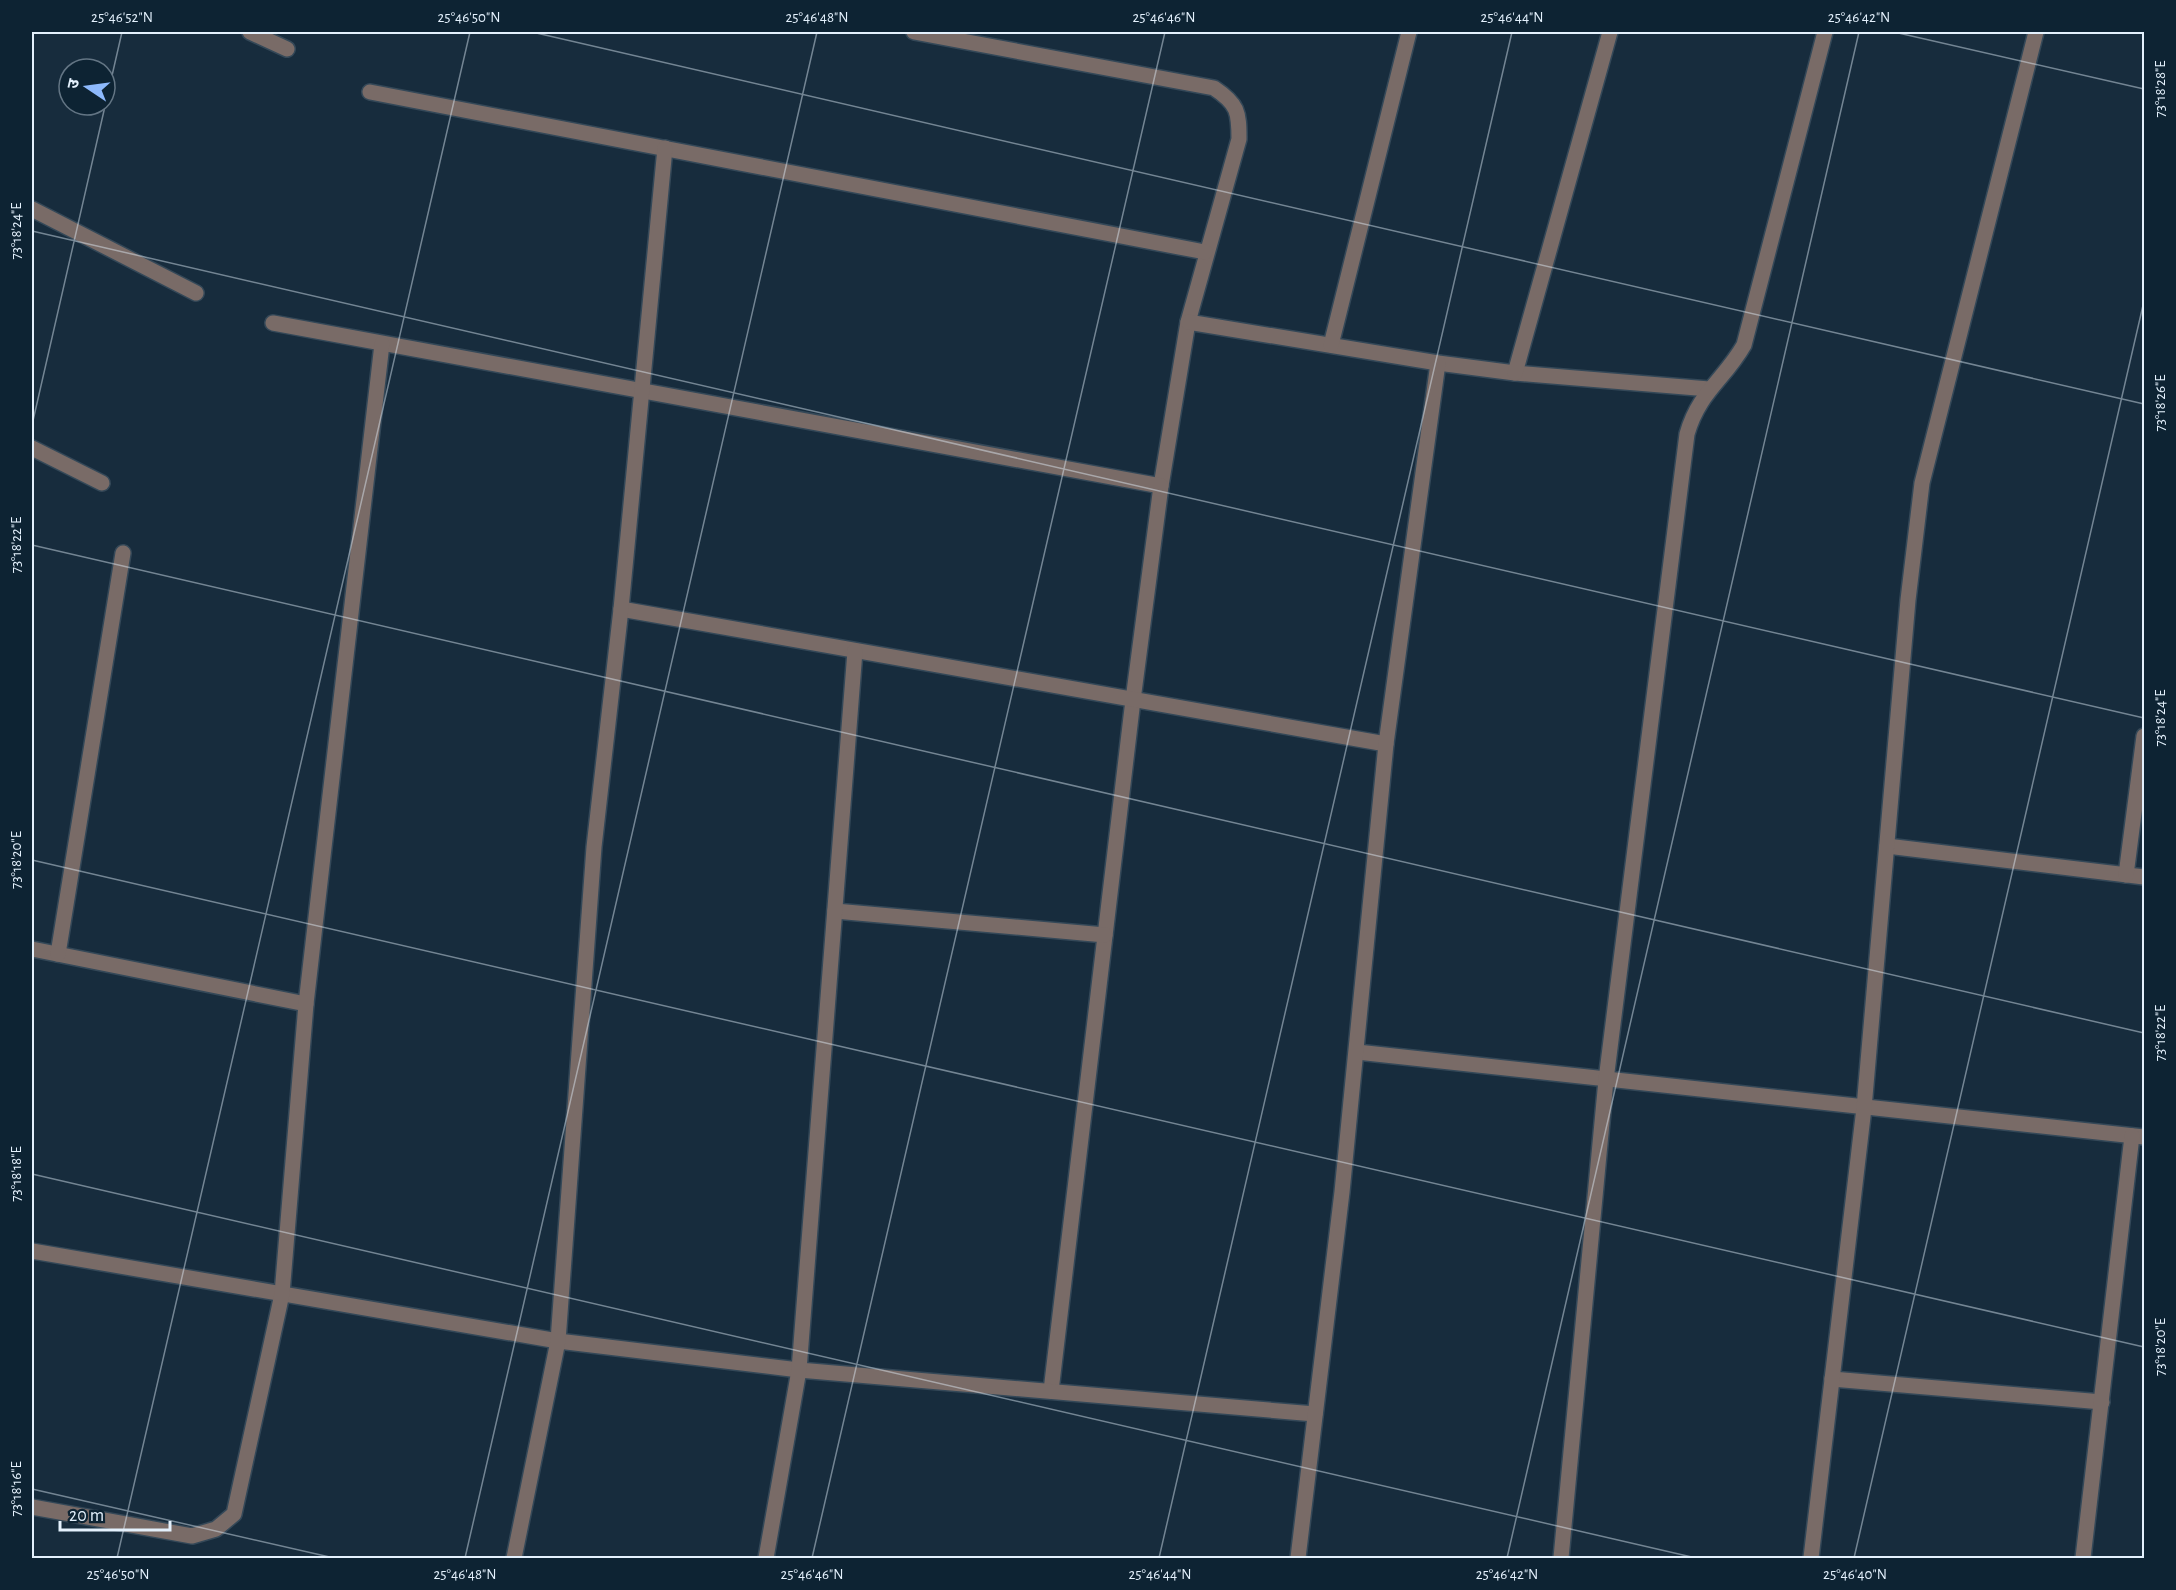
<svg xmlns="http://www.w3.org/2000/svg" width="2176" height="1590" font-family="'Alegreya Sans','Noto Sans Devanagari',sans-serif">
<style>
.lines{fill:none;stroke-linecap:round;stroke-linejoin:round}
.street-casing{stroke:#344858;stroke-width:18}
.street{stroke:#796b67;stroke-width:15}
.ticks{fill:none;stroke:#e4f1fd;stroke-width:1.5;stroke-opacity:0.45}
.neatline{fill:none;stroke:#e4f1fd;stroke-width:2}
.ticks-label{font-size:15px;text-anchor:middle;fill:#e4f1fd}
</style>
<rect width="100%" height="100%" fill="#172c3d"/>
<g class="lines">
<g class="street-casing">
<g id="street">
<polyline points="250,32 287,49"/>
<path d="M 914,32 L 1214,88 C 1238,104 1239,112 1239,139 L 1188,322 L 1161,486 L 1133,700 L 1051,1391"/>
<polyline points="370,92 1205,252"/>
<polyline points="32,209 196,293"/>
<polyline points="1188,322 1438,363 1515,373 1709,389"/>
<polyline points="273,323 1161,486"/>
<polyline points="1331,345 1409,32"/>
<polyline points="1515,373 1610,32"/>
<polyline points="32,448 102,483"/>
<polyline points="621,609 1386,744"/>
<polyline points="1887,846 2144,877"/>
<polyline points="2126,875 2144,736"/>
<polyline points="835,911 1105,935"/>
<polyline points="32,949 306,1004"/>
<polyline points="58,954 123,553"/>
<polyline points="1357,1052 2144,1137"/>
<polyline points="32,1251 558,1341 799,1370 1315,1414"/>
<polyline points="1832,1379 2102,1402"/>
<polyline points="32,1507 192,1536 216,1529 234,1514 282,1294 306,1004 382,344"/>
<polyline points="514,1558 558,1341 594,847 621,609 665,148"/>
<polyline points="766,1558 799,1370 855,651"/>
<polyline points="1298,1558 1342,1192 1386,744 1438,363"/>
<path d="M 1561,1558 L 1606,1080 L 1687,434 C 1699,392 1724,380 1744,345 L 1825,32"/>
<polyline points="1811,1558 1864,1108 1908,600 1922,483 2036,32"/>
<polyline points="2083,1558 2132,1136"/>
</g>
</g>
<use href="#street" class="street"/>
</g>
<path class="ticks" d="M 532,32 L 2144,404M 1894,32 L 2144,89M 32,231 L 2144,718M 32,425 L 122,32M 32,545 L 2144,1033M 32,860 L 2144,1347M 32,1174 L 1696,1558M 32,1489 L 334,1558M 117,1558 L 470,32M 465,1558 L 817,32M 812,1558 L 1165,32M 1159,1558 L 1512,32M 1507,1558 L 1859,32M 1854,1558 L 2144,301"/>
<rect width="2176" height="1590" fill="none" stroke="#0d2333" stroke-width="66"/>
<g transform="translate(87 87) rotate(283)"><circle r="28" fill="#0d2333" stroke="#637584" stroke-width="1.5"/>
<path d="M0-4.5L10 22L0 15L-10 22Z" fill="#8db9fc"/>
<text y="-9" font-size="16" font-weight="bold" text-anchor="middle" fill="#e4f1fd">उ</text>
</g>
<path d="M60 1521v9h110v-9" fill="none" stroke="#e4f1fd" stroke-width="3"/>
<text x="69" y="1521" font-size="18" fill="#e4f1fd" stroke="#0d2333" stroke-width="4.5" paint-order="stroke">20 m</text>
<rect x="33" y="33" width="2110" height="1524" class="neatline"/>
<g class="ticks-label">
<text x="122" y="22">25°46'52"N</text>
<text x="469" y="22">25°46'50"N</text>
<text x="817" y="22">25°46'48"N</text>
<text x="1164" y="22">25°46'46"N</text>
<text x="1512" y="22">25°46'44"N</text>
<text x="1859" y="22">25°46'42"N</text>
<text transform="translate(2160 89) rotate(-90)" y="5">73°18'28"E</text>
<text transform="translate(16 231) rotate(-90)" y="5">73°18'24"E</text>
<text transform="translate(2160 403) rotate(-90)" y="5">73°18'26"E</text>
<text transform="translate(16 545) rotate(-90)" y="5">73°18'22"E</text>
<text transform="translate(2160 718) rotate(-90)" y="5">73°18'24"E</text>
<text transform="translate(16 860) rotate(-90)" y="5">73°18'20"E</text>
<text transform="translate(2160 1033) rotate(-90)" y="5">73°18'22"E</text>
<text transform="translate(16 1174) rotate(-90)" y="5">73°18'18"E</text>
<text transform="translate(2160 1347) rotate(-90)" y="5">73°18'20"E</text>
<text transform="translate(16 1489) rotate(-90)" y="5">73°18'16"E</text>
<text x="118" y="1579">25°46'50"N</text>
<text x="465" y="1579">25°46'48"N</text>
<text x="812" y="1579">25°46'46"N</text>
<text x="1160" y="1579">25°46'44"N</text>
<text x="1507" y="1579">25°46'42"N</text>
<text x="1855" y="1579">25°46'40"N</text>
</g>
</svg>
